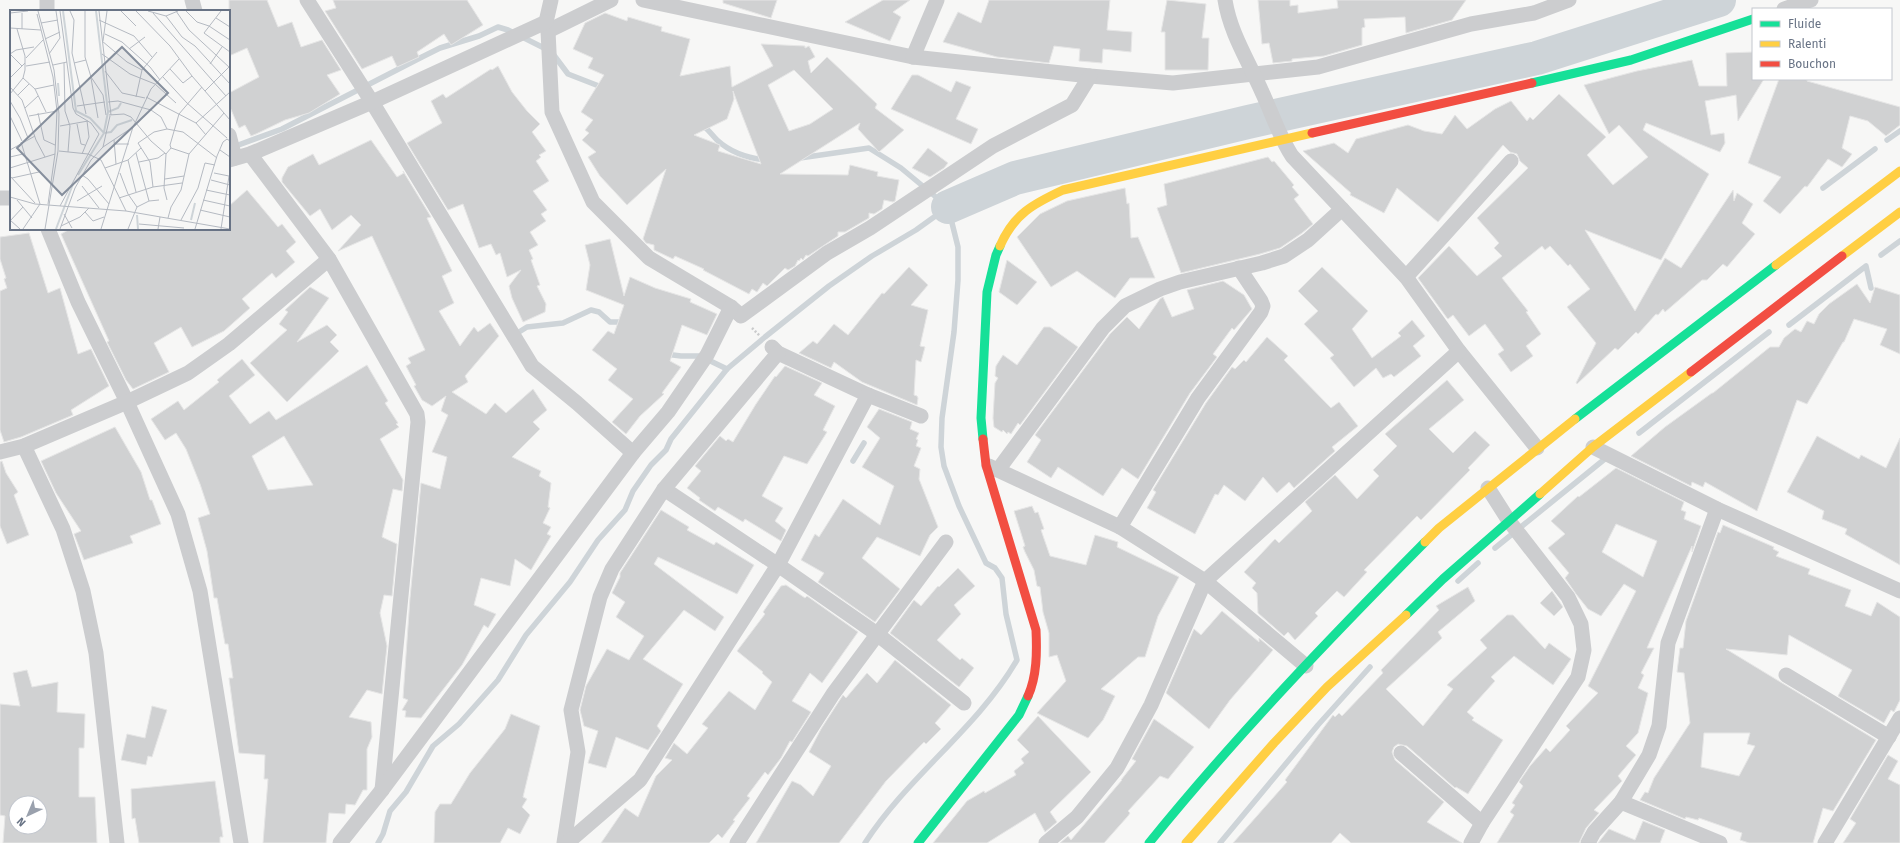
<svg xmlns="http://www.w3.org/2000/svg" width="1900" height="843" font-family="'Fira Sans',sans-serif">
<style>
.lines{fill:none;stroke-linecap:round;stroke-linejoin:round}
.stream{stroke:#ced4d8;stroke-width:5.5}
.river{stroke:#ced4d8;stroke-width:34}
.building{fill:#d0d1d2;stroke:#e6e6e6;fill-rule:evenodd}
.path{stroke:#cacbcc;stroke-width:2.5;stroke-dasharray:2 2;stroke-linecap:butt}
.street{stroke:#cccdcf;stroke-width:15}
.fast{stroke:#16e098;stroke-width:9}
.slow{stroke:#ffcf43;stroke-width:9}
.jam{stroke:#f24e42;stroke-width:9}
.inset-river{fill:none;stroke:#ced4d8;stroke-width:2}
.inset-road{fill:none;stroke:#b5bac2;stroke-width:1}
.view{fill:#868f9d;fill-opacity:0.15;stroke:#868f9d;stroke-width:2}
.inset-edge{fill:none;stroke:#687385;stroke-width:2}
</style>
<rect width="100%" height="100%" fill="#f7f7f6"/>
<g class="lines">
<g class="stream">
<polyline points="553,54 568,74 604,88"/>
<path d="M 702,125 C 708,129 712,135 717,140 C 731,153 747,158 766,160"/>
<polyline points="1887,140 1900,131"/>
<polyline points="233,147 282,129 422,57 440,48 479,36 498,27 508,30 546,49"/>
<path d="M 800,158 L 869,148 L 901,168 L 948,207 L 958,247 L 958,280 L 954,332 L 942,418 L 941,447 L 944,466 L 959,506 L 986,563 L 995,568 L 1002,578 L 1006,614 L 1017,660 C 977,729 908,776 865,843"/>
<polyline points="1823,188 1875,149"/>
<polyline points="1881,255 1900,241"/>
<polyline points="1789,325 1866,266 1871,288"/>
<polyline points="519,332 527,327 563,323 591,310 599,312 610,322 618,322 625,324"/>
<polyline points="665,354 681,356 700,356 727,369"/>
<polyline points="1639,433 1769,332"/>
<polyline points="853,461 864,443"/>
<polyline points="1495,548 1606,458"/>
<polyline points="1458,581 1478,563"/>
<polyline points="378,843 383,834 390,811 406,792 433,746 459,724 498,680 526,635 570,582 598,540 625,510 633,491 651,465 666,450 671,439 727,369 765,337 829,286 872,256 916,230 948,207"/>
<polyline points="1220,843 1318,725 1370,667"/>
</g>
<polyline class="river" points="948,207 1015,178 1248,122 1537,58 1719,0"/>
</g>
<g class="building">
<polygon points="229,0 267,0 278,27 292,22 301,47 322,40 341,70 327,75 340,94 309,113 285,120 256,134 251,136 245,125 239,128 229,105 229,93 259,77 247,48 229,56"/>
<polygon points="333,0 467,0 483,25 451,45 444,34 417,52 419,57 397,67 392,56 362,69 325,11 336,8"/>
<polygon points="723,0 777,0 771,18 723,3"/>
<polygon points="883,0 910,0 893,12 901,17 890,41 845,22"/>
<polygon points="989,0 1110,0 1107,30 1132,32 1131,52 1103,49 1102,63 1079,61 1080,49 1054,46 1049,63 997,57 943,42 958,12 981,23"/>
<polygon points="1167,0 1206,4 1202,38 1209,38 1208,70 1165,70 1165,32 1161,32"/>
<polygon points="1258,0 1290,0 1290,6 1298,5 1298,13 1338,8 1337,0 1466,0 1452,20 1406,33 1405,17 1364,19 1365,27 1362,28 1362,45 1324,56 1292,59 1292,61 1273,63 1269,43 1262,44"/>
<path d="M 605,13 L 627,21 L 628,17 L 662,27 L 661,31 L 690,39 L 680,76 L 730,66 L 732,87 L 773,66 L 761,44 L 805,46 L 805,48 L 809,46 L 815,57 L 808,61 L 811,73 L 827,57 L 877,104 L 875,108 L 904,130 L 879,152 L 858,129 L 860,123 L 780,174 L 848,175 L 850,165 L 878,172 L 877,176 L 899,180 L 895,201 L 893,202 L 884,200 L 882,209 L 874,214 L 869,213 L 869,218 L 845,232 L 838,232 L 838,236 L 808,256 L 806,255 L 803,260 L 801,258 L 799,261 L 798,260 L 795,266 L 788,270 L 785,268 L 767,286 L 763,283 L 757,292 L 752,289 L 749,294 L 703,270 L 704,269 L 675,256 L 673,259 L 654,250 L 654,245 L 646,243 L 643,239 L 666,169 L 627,205 L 600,176 L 588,157 L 596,152 L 582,140 L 589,133 L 585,130 L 593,120 L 581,112 L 604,75 L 588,68 L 593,58 L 573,49 L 585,23 ZM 794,70 L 833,109 L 810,124 L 789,131 L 768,85 ZM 733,91 L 739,107 L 761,164 L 718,151 L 720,145 L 694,135 L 727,119 L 734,99 Z"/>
<polygon points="1753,52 1753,79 1764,79 1738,121 1736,95 1705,101 1711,135 1724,133 1725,143 1720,152 1646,123 1643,130 1709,174 1661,260 1585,230 1635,311 1665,258 1681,268 1733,190 1734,201 1737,193 1753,204 1742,223 1755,234 1727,267 1723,264 1707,280 1702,280 1665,312 1663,309 1658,315 1656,314 1638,334 1636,332 1618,350 1615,348 1577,384 1576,383 1596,343 1567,307 1590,289 1570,264 1568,266 1550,246 1545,250 1542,246 1502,278 1528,311 1526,312 1541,334 1526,346 1533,356 1511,372 1498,354 1504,350 1485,324 1469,336 1453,315 1448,319 1447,318 1418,278 1449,246 1477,276 1502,256 1494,248 1499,243 1477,218 1528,168 1520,161 1517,154 1510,152 1503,145 1438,222 1397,188 1384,213 1350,195 1351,193 1303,151 1334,143 1348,153 1356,139 1408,125 1424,131 1442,134 1455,115 1467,129 1495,109 1511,101 1527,121 1530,117 1533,120 1559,94 1606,137 1587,155 1613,185 1648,157 1619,125 1609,134 1584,85 1637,71 1692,60 1699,86 1727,86 1726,53"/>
<polygon points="498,66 512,92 527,111 540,124 532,132 546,151 539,155 541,157 536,161 549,181 533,191 547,210 541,214 546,221 530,232 538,245 529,250 533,259 531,260 540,285 537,286 546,304 545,312 523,322 512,298 509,286 521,270 507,277 500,253 496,255 491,244 479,248 463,204 448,210 407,143 442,123 431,101 443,94 446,98 491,69 492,70"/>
<polygon points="912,75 918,75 951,92 956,81 971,87 956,119 978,129 971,144 891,109"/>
<polygon points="1779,79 1807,79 1807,81 1900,107 1900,125 1886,136 1868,121 1850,116 1842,148 1852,154 1842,167 1828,159 1807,187 1805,186 1780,214 1763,201 1781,177 1748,163"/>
<polygon points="371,140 397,177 404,173 403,171 431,217 427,218 452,271 442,276 454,303 439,311 460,346 474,327 478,332 490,323 499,336 465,376 468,382 452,392 486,414 495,403 506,413 533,389 547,410 533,422 540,429 512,457 541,471 539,476 551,483 548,507 550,508 543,523 551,527 547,534 551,536 531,570 515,559 510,586 481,578 474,605 496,614 488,628 484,625 462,665 421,718 405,717 406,711 402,710 408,700 403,698 410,598 421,483 440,489 447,457 432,452 448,415 441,411 446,396 432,406 422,400 414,386 416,385 406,366 411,363 408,358 425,350 372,236 338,251 361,225 351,215 332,230 320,209 310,216 282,182 282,178 288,167 313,154 319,165"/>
<polygon points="928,148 948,163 944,168 930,177 912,168"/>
<polygon points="1268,157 1272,162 1274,161 1294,185 1292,187 1299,195 1294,199 1313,224 1302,233 1280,248 1260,254 1181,273 1157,208 1167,205 1164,184"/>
<polygon points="1125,188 1127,204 1129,203 1131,238 1138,237 1155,278 1130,278 1115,298 1077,271 1051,287 1017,237 1040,214 1067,201"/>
<polygon points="247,190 278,227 282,224 296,242 286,251 295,262 276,278 272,273 242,299 250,308 224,331 192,347 181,327 154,343 169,372 133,389 126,380 107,342 109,341 61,234 70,229 229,229 229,206"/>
<polygon points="29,233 48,293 60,288 78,354 91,349 109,386 71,410 73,415 21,437 4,442 0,430 0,291 7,288 4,279 6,278 0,259 0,237"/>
<polygon points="610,239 624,296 630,277 655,288 691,299 690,302 717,314 707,335 682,325 670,361 681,367 662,393 664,394 640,416 626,434 612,422 633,399 608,380 617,369 592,350 608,331 614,334 624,305 586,290 590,265 585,245"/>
<polygon points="1007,260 1037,282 1017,305 999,292"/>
<polygon points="909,267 928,285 911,305 928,310 920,346 925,347 921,362 916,360 914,395 917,396 918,398 917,405 862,382 834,362 831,368 799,353 813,341 817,344 834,324 848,335 882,293 884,294"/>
<polygon points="1322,267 1368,311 1352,329 1372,358 1401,336 1398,333 1412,320 1425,336 1413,346 1421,356 1394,377 1391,374 1383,378 1376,368 1354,387 1330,358 1334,355 1304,324 1318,311 1298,291"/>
<polygon points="1223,281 1244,295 1252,309 1234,330 1232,328 1213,354 1217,357 1190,393 1138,479 1122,468 1103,496 1058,467 1051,478 1027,462 1041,440 1035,435 1110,334 1127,317 1139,329 1160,299 1163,297 1172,317 1194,309 1187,290"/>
<polygon points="1857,284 1870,303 1875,287 1900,295 1900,354 1880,345 1887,329 1854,319 1844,342 1843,342 1807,404 1797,400 1757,511 1705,482 1703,487 1692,482 1691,486 1631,456 1665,427 1712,393 1713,393 1770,347 1779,347 1784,338 1795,329 1801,332 1807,321 1814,324 1819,314 1829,304"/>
<polygon points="310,287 329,298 297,342 327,325 337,335 330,342 339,351 287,402 250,363 287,330 279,324 288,312 285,310"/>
<polygon points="1044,327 1050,327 1078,347 1020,425 1018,423 1011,434 1008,432 1007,434 1003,430 1002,432 994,427 993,418 995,383 998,378 995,376 996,366 1003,355 1017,365"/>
<polygon points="1267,337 1288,356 1284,360 1331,408 1339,402 1358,426 1332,447 1335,451 1294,488 1289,482 1277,493 1263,477 1245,501 1224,485 1218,495 1215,494 1195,534 1147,508 1156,492 1153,490 1206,403 1232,367 1235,369 1244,360 1246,362"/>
<path d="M 242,359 L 255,375 L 229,396 L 250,424 L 269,411 L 276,420 L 367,365 L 388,401 L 385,403 L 398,423 L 396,424 L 399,427 L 380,439 L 403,480 L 402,491 L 393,489 L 382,537 L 397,544 L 392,596 L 384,595 L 380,613 L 387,646 L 382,694 L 367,690 L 349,717 L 371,722 L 372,737 L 367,749 L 367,790 L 363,790 L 355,805 L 346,804 L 345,814 L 329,813 L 326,843 L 263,843 L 268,779 L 264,779 L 265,755 L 239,753 L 229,678 L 233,678 L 228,644 L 225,644 L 217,598 L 214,598 L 207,551 L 198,518 L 210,514 L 200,484 L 186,449 L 176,433 L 165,440 L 151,419 L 178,401 L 184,410 L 219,382 L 217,380 ZM 284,436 L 313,485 L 268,490 L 252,456 Z"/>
<polygon points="785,366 822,383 814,395 835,406 823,430 827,432 807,464 784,456 762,496 783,508 775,521 786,530 781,541 745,519 743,522 718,507 715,511 699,500 700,498 687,488 701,471 695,466 720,436 726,441 728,439 733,442 756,404 775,376 776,377"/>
<polygon points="1447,380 1464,400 1429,429 1453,453 1475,431 1490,445 1468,468 1470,470 1421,520 1417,516 1364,570 1367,572 1344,597 1337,591 1315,613 1318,616 1295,640 1288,632 1284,636 1258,613 1257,593 1252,588 1256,583 1244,572 1275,539 1279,543 1312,511 1305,502 1335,475 1357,499 1379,476 1373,470 1397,446 1385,434"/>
<polygon points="879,409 912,422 910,429 919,433 916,439 918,440 916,446 921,448 914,466 920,469 919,479 938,527 930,535 920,556 877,537 862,558 900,589 875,622 818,582 824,573 801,560 815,534 819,537 843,499 880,525 894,486 862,467 880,438 867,427"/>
<polygon points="115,427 141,472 150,500 152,500 161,524 130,536 133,543 84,560 74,534 81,531 56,493 41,461"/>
<polygon points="1817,436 1859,459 1861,455 1886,468 1900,438 1900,565 1845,534 1847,529 1822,519 1824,511 1787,492"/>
<polygon points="2,461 6,473 18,492 14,495 29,535 7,544 0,526 0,462"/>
<path d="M 1616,468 L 1684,502 L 1681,510 L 1686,512 L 1684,519 L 1701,526 L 1692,552 L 1692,546 L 1647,648 L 1654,648 L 1641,673 L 1644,675 L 1638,688 L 1648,693 L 1638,733 L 1626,746 L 1636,755 L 1618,776 L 1622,781 L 1594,810 L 1599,813 L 1586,828 L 1579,843 L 1497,843 L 1514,815 L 1510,812 L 1515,805 L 1512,803 L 1523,786 L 1519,782 L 1530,766 L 1546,748 L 1550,752 L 1570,730 L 1566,726 L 1598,693 L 1588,686 L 1636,591 L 1624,584 L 1601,616 L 1588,609 L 1576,594 L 1565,578 L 1569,573 L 1548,548 L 1565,534 L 1551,521 L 1578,496 L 1579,497 ZM 1616,524 L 1657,541 L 1643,577 L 1602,552 Z"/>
<polygon points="1032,506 1035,513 1038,512 1044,529 1041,530 1050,556 1086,565 1095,535 1118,542 1117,547 1179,577 1158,616 1145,657 1138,657 1101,689 1115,696 1103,720 1088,738 1037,713 1066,681 1057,655 1049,657 1049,633 1043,612 1040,587 1037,586 1034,570 1025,552 1023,547 1025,546 1014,511"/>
<polygon points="661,510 689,527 687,530 714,545 716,542 754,565 737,594 658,557 654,564 724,617 715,631 684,610 643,659 683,684 657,726 661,731 648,750 616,737 606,768 588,763 598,731 584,726 580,710 586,686 607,649 629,660 644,636 616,617 625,602 612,593 620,577 620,573"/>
<path d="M 1723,525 L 1774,547 L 1773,549 L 1779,552 L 1776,556 L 1810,569 L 1808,574 L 1851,590 L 1845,606 L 1871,616 L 1877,602 L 1900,617 L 1900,700 L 1894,712 L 1891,710 L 1884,723 L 1838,696 L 1852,670 L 1789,635 L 1787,655 L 1726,649 L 1876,740 L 1833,811 L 1823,808 L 1813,843 L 1749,843 L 1740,840 L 1742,833 L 1699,818 L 1698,820 L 1686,817 L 1685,819 L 1640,800 L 1645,792 L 1648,793 L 1654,778 L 1690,723 L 1684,673 L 1677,672 L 1680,648 L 1683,648 L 1686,621 L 1718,532 L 1720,533 ZM 1704,733 L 1750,733 L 1747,744 L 1755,746 L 1739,776 L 1701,767 Z"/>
<polygon points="958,568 975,586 954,605 961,614 937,640 960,660 962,658 974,668 959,687 890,633 914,600 921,606 938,586 939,587"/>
<polygon points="786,585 805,598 807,596 858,632 822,683 810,673 792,701 811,712 792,742 790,741 781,758 768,775 765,772 747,796 750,798 733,820 735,821 722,838 718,834 709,843 601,843 625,808 638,817 656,776 672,760 665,758 674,743 687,754 708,728 702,724 729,691 755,710 772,682 762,673 763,672 737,651 765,614 763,612 781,586"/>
<polygon points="1468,587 1475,601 1438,632 1442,638 1386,689 1423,726 1453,689 1447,685 1487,648 1480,640 1507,615 1513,615 1545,649 1549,643 1571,659 1553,685 1514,656 1491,677 1495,681 1467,712 1474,718 1472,720 1503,740 1468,794 1456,787 1455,788 1407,746 1398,744 1394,747 1392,752 1395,760 1444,802 1427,822 1462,843 1351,843 1340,833 1331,843 1233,843 1287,782 1285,780 1333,715 1335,717 1339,713 1342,716 1383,673 1381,670 1439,610 1436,606"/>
<polygon points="1552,591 1563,607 1554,616 1540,603"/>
<polygon points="1222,611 1259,642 1259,638 1273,650 1230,700 1209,729 1166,693 1194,629 1201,635"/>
<polygon points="895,660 951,705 935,723 941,729 926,744 924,742 886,781 839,843 756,843 792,781 801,785 813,796 831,766 809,752 821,729 843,695 846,698 867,673 877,683"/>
<path d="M 27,670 L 32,687 L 58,682 L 57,712 L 85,714 L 84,748 L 79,748 L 79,797 L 95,797 L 97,843 L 3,843 L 5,816 L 0,815 L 0,704 L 20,706 L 13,673 ZM 16,803 L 40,803 L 40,827 L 16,827 Z"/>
<polygon points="152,706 167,710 152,757 148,756 146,765 121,760 127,734 145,738"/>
<polygon points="511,714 540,726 523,797 527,799 522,807 530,815 520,834 508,828 500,843 434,843 435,812 440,804 451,804 470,773 505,729"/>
<polygon points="1038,716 1091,772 1050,812 1057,822 1045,832 1035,813 987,843 933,843 967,801 984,791 985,793 1016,775 1014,771 1024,763 1021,759 1029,752 1017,740"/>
<polygon points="1154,719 1194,747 1168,779 1160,776 1128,811 1130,813 1128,816 1104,843 1060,843 1068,836 1071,840 1122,780 1121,780 1136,761 1132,759"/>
<polygon points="1888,755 1898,761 1888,779 1900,785 1900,843 1843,843 1856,823 1850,819"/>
<polygon points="215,781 223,837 220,837 220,843 139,843 135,818 132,819 131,789"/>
<polygon points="1643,821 1665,830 1660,843 1598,843 1609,829 1635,840"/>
</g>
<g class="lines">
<polyline class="path" points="752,328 760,336"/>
<g class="street">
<polyline points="47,0 47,11"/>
<polyline points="192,0 195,11"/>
<polyline points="307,0 372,102 532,366 577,403 633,453"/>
<polyline points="551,0 546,22 548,31 552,112 593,202 649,258 731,307 739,314"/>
<polyline points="643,0 913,57 1090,76 1173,83 1318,67 1471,24 1534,13 1569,0"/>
<path d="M 1225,0 C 1230,33 1249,62 1262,92 C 1272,113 1279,136 1292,156 L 1406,277 L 1459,351 L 1537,448"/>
<polyline points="1784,9 1811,0"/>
<polyline points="548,31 611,0"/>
<polyline points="913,57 937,0"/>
<polyline points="229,135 235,158"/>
<polyline points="250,154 329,259 417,414 418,422 382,790"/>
<polyline points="229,160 250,154 372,102 546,22"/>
<polyline points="0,198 11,198"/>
<polyline points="48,229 78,302 127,402 178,514 200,591 241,843"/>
<polyline points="1406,277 1511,161"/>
<polyline points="741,316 827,253 870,228 993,146 1072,105 1090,76"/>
<polyline points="772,347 778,353 868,395 921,416"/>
<polyline points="24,446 63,529 83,591 96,653 117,843"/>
<polyline points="1593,447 1717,509 1900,591"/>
<polyline points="0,452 24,446 127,402 188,373 229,344 329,259"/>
<polyline points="989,466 1120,527 1205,581 1306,666"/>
<polyline points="998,470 1103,328 1125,306 1160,289 1180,282 1262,263 1284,256 1308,240 1342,209"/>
<polyline points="664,489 778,565 877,634 964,703"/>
<polyline points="1120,527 1198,398 1261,312 1263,306 1261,301 1239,268"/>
<polyline points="1786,675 1889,737"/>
<polyline points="1401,753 1482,823"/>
<polyline points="1621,802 1720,843"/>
<polyline points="340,843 382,790 633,453 668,412 707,355 731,307"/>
<polyline points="564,843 578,752 571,710 600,597 612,569 664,489 778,353"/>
<polyline points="567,843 640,780 778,565 868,395"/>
<polyline points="737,843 833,694 946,542"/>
<polyline points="1046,843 1077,817 1117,768 1151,705 1205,581 1459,351"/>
<polyline points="1471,843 1482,823 1578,677 1584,650 1581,624 1568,597 1509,521 1488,488"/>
<polyline points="1588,843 1594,832 1621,802 1649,755 1659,726 1668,643 1717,509"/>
<polyline points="1825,843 1900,718"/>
</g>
<g class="fast">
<polyline points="1532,83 1631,60 1753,19"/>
<polyline points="1575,419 1776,265"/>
<polyline points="983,439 981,418 987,292 996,255 1000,246"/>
<polyline points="1406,615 1443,579 1540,494"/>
<polyline points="918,843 1019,715 1028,696"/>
<path d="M 1149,843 C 1235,737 1329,639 1425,542"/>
</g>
<g class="slow">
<path d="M 1000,246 C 1014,214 1033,204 1063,190 L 1312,133"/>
<polyline points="1842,256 1900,212"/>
<polyline points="1776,265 1900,171"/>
<polyline points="1540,494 1593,447 1691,372"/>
<polyline points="1425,542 1439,528 1575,419"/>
<polyline points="1186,843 1274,743 1327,687 1406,615"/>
</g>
<g class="jam">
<polyline points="1312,133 1532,83"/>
<polyline points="1691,372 1842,256"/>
<path d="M 983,439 L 986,465 L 1036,630 C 1037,652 1037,676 1028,696"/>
</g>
</g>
<g transform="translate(10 10)">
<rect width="220" height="220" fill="#f7f7f6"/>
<path class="inset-river" d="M 53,1 L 66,101 L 80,108 L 94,123 L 101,122 L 107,115 L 122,110M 86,1 L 98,102 L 94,122M 48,73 L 49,86M 98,102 L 108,98 L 111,93M 68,165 L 94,123M 127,205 L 128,219M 181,210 L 185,193M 46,219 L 63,174"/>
<path class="inset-road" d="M 28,1 L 44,60 L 49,104 L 48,141 L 35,219M 60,1 L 64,10 L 62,43 L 76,104M 75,1 L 75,47 L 81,67 L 93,85 L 96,105M 89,1 L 101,105M 111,1 L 126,16M 126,1 L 160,36 L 182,66 L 220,110M 138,1 L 156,6 L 168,1M 166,1 L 179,20 L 220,58M 176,1 L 187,12 L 199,16 L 220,30M 211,1 L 194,23 L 220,42M 0,3 L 18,1M 12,3 L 12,19M 143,3 L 216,86M 27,4 L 43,67 L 47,101 L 45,144 L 38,194M 156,6 L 172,27 L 185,36 L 220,74M 206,8 L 220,17M 89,10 L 124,26 L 142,47M 31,13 L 48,10M 0,18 L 31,20M 95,24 L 112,32 L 140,57 L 150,70M 35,29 L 50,22M 92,31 L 117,52 L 132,60M 93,31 L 97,1M 119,39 L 135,27M 0,44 L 6,40 L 24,37M 0,44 L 12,56M 39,44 L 50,28 L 46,1M 92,44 L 120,64 L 145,74 L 166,93M 16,48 L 33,30M 54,53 L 55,101 L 60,116 L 58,142M 64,53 L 76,50M 200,54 L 212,37M 43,55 L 57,52M 16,56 L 40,52M 160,59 L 173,73 L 182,66M 95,61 L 112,83 L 135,88M 153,67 L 177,93 L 217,128M 0,68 L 15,53M 13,68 L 25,79 L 36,102M 81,68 L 88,108M 0,77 L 12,90 L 26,130 L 35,147M 25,79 L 44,75M 195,81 L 219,57M 0,84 L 13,68 L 15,60 L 15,46 L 7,19M 8,85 L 19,74M 126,87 L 132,60 L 147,42M 136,87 L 186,113 L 196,125M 0,91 L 10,108 L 18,128M 98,92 L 108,91 L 141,100 L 151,107 L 157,119M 67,96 L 95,92M 15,98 L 28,86M 28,103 L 34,130 L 45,135M 99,105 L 114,104 L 121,107 L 141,131 L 156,144 L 154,178 L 157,190M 0,106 L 12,131M 19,106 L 47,101M 126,111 L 141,79 L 169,49M 186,113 L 220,82M 67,114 L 71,134 L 75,135M 50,116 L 78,111M 104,130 L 106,154M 11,132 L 30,194 L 13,219M 106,134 L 119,134M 93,137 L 100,106M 161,138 L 179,144M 0,140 L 25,126M 210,140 L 220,147M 49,141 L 78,144 L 91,150 L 116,201M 126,143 L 139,191M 72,144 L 79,127 L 77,111M 156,144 L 161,138 L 160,135 L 169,104 L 192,77M 0,147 L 13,144M 118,150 L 126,182M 129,152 L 148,148 L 155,143M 0,158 L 45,144M 95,158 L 118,150 L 131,138M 110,163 L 118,184 L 127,197M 204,163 L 219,166M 72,165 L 78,169 L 99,194M 0,166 L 25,193M 2,168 L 29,162M 155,169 L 174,166M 201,170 L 220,175M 72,176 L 89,198M 143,177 L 140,152 L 128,133 L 144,122 L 157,119 L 173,122 L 207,148M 196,180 L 220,185M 0,187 L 25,194 L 116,201 L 220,219M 109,188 L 143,177 L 172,173M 7,190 L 22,208M 193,190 L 220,196M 67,191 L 92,176M 50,196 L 89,124 L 81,113 L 66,104 L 63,98 L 50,1M 190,200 L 220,207M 75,202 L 83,211 L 94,207M 54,204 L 62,218M 158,208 L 161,197 L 171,180 L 179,144 L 214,103M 0,210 L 10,219M 171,210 L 188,178 L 195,153 L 205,155M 0,211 L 13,197M 129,214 L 174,218M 51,216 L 70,207 L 79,198M 50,219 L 65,178 L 81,150 L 93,137 L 123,117 L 126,111M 91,219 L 123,117M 118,219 L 127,197 L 139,191 L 149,190M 148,219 L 150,207M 185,219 L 207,146 L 213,132 L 217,129 L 220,131M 211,219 L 219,166"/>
<path class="view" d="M 112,37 L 158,83 L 52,185 L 7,138 Z"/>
<rect width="220" height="220" class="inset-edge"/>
</g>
<rect x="1752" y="8" width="140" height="72" fill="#ffffff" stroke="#c3c7ce"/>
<rect x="1760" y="21" width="20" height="6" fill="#16e098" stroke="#c3c7ce"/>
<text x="1788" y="28" font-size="12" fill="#687385">Fluide</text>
<rect x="1760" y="41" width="20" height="6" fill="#ffcf43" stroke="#c3c7ce"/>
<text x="1788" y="48" font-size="12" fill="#687385">Ralenti</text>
<rect x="1760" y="61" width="20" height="6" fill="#f24e42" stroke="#c3c7ce"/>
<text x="1788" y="68" font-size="12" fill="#687385">Bouchon</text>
<g transform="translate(28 815) rotate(224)"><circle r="19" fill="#ffffff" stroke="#c3c7ce"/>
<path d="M0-3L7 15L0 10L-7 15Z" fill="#9aa1ad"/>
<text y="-6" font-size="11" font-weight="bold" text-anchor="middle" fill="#687385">N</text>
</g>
</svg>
